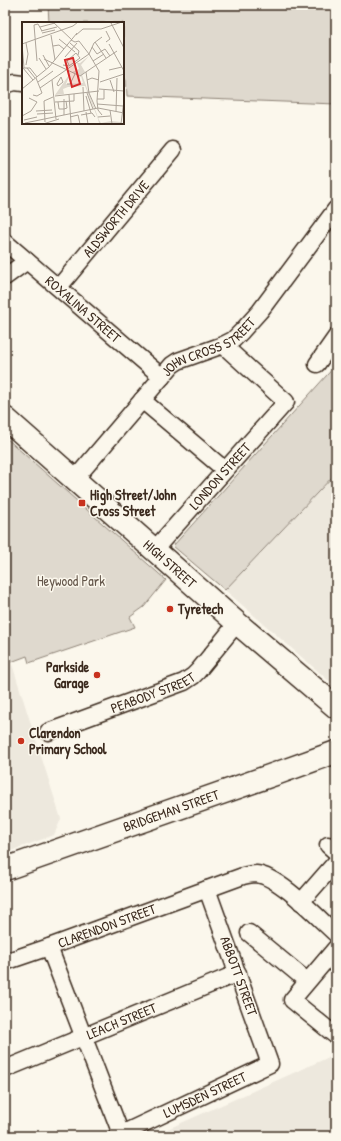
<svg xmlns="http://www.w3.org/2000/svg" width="341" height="1141" font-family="'Patrick Hand',sans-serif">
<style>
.built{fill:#ede8dd}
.green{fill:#dfd9ce;stroke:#8d8276}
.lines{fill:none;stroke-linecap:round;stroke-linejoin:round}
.street-casing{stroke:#3b2a1e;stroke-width:19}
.secondary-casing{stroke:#3b2a1e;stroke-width:25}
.street{stroke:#fbf7ec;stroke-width:16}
.secondary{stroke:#fbf7ec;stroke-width:22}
.poi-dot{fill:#c8321e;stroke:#fbf7ec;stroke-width:1.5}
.labels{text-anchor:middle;stroke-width:3;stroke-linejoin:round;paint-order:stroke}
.street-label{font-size:14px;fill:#3b2a1e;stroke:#fbf7ec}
.poi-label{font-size:14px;font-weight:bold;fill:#3b2a1e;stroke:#fbf7ec;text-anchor:start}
.park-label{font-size:14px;fill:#64564a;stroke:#fbf7ec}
.inset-road{fill:none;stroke:#aea59a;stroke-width:1}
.view{fill:#d62828;fill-opacity:0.15;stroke:#d62828;stroke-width:2}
.inset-edge{fill:none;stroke:#3b2a1e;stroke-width:2}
</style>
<rect width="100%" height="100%" fill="#fbf7ec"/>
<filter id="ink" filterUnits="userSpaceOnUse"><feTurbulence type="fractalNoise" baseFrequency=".025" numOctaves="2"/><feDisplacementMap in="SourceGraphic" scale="8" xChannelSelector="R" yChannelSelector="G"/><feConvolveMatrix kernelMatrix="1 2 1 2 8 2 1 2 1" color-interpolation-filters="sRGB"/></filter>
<g filter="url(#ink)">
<g class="built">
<polygon points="336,473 336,687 225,590"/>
<polygon points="5,642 61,819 54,835 5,853"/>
<polygon points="336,1054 336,1136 152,1136"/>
</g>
<g class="green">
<polygon points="48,5 336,5 336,104 127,96 126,79 123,76 123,23 49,23"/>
<polygon points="5,242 27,261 5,277"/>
<polygon points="336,365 336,473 225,590 173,546"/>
<polygon points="5,437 166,580 144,607 130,617 135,627 29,663 27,656 11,662 5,642"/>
</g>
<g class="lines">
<g class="street-casing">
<g id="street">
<polyline points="5,85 15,82 23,83"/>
<path id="s1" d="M 5,242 L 162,377"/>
<polyline points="5,277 27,261"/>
<path id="s2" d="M 59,287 L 173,150"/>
<polyline points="317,364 336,337"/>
<polyline points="142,400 225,470"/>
<path id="s3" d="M 75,479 L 172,365 L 178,361 L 223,345 L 233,340 L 242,331 L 260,311 L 336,209"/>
<path id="s4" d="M 154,550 L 286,402 L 223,345"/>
<path id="s5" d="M 48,732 L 184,682 L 193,676 L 198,671 L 237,623"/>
<polyline points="328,845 336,852"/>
<polyline points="301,902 336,862"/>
<polyline points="249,933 307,981"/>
<polyline points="49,947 121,1134"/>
<polyline points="336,948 292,1000 336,1036"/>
<path id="s6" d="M 5,962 L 49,947 L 243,876 C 247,875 252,874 256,874 C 279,876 318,918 336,934"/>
<path id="s7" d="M 5,1069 L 238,973"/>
<path id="s8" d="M 117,1136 L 270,1064 L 207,889"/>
</g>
</g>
<g class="secondary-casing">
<g id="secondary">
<path id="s9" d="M 5,418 L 237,623 L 336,707"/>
<path id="s10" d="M 5,869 L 278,773 L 336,752"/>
</g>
</g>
<use href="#street" class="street"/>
<use href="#secondary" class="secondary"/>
</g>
</g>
<g class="poi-dot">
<rect x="78" y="499" width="8" height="8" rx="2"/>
<circle cx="170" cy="609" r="4"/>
<circle cx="97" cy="675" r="4"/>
<circle cx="21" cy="741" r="4"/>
</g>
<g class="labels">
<g class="street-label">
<text dy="5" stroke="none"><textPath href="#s2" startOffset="89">ALDSWORTH DRIVE</textPath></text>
<text dy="5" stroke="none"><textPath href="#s1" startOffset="103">ROXALINA STREET</textPath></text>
<text dy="5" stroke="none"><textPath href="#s3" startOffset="191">JOHN CROSS STREET</textPath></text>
<text dy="5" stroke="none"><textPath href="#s4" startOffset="99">LONDON STREET</textPath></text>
<text dy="5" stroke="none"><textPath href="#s9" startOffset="220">HIGH STREET</textPath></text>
<text dy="5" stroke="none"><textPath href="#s5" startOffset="112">PEABODY STREET</textPath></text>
<text dy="5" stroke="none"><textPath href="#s10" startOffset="176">BRIDGEMAN STREET</textPath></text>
<text dy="5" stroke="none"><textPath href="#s6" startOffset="108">CLARENDON STREET</textPath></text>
<text transform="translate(239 976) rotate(70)" y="5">ABBOTT STREET</text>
<text dy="5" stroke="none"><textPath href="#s7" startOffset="126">LEACH STREET</textPath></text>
<text dy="5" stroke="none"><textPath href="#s8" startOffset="97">LUMSDEN STREET</textPath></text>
</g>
<g class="poi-label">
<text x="90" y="500">High Street/John<tspan x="90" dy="16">Cross Street</tspan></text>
<text x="178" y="614">Tyretech</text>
<text x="89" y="672" text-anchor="end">Parkside<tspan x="89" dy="16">Garage</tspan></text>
<text x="29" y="738">Clarendon<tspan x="29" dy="16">Primary School</tspan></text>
</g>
<g class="park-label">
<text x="71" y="586">Heywood Park</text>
</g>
</g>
<g transform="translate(22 22)">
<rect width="102" height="102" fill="#fbf7ec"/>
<path d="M 67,34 L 59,43 L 63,50 L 60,53 L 77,98 L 79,101 L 89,99 L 99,100 L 99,102 L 74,102 L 77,101 L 76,97 L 63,64 L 46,65 L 41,67 L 42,72 L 33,73 L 49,50 L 44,62 L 61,61 L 59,54 L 56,57 L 58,54 L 50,50 L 57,47 L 55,41 L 58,41 Z" fill="#dfd9ce"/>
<path class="inset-road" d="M 31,0 L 50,18M 89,1 L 102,26M 18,5 L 33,1M 19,9 L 35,5M 20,11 L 33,8M 29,13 L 33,38M 54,13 L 61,7 L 79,7 L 100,0M 37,17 L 53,30M 49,18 L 53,20 L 57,19 L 67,32M 73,20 L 84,36M 84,20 L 88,17 L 84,9M 4,21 L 6,32 L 4,43M 48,21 L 57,29 L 56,33M 0,22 L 2,46M 0,22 L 51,4 L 56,0M 87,22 L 102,49M 31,24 L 37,23 L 42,27M 70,25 L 75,32 L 83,27 L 88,34M 67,32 L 77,49 L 75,79 L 76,88 L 80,93M 21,33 L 27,44M 43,35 L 55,21M 17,36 L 24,47M 22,37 L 58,54M 15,39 L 12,3 L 16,2 L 20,9M 71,39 L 82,32M 41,43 L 47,44 L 58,36M 47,43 L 45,39 L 54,31 L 58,36M 0,46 L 8,46 L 15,55M 1,46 L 11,58M 5,46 L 13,56M 87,48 L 100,45M 64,50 L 67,71M 58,54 L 95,29M 39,55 L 41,60 L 36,64 L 35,62 ZM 30,58 L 34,97M 65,58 L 70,56 L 77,58M 88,58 L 92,70M 16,60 L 31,49M 78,60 L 102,52M 45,62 L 48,62 L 53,52M 61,65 L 62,89M 18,66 L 67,32 L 72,21 L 80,15M 0,67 L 27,45 L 55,11M 77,67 L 102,69M 65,71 L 71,87M 67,71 L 74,87M 11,73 L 15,74 L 20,71 L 14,56M 47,73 L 49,101M 33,74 L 77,69M 64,74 L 69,91M 42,77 L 42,93M 75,77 L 82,77 L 82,68M 33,80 L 52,79 L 52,72M 36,80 L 37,87 L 42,87 L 45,86 L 44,79M 75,82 L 101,84M 88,88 L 90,102M 14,89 L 30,88M 94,89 L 95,56M 64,90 L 66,102M 15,92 L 31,91M 59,93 L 70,91 L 73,95M 0,94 L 9,89 L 15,80 L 7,76M 48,95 L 56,93 L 58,102M 76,95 L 88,94M 2,98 L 15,95M 23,100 L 22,79 L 31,75M 3,101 L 76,86 L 102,91M 21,102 L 37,97M 99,102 L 102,78"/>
<path class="view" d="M 51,36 L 58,62 L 50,65 L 43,38 Z"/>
<rect width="102" height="102" class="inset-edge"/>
</g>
<rect width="341" height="1141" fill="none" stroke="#fbf7ec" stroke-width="20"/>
<rect x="10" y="10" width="321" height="1121" fill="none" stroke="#3b2a1e" stroke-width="1.5" filter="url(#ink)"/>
</svg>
